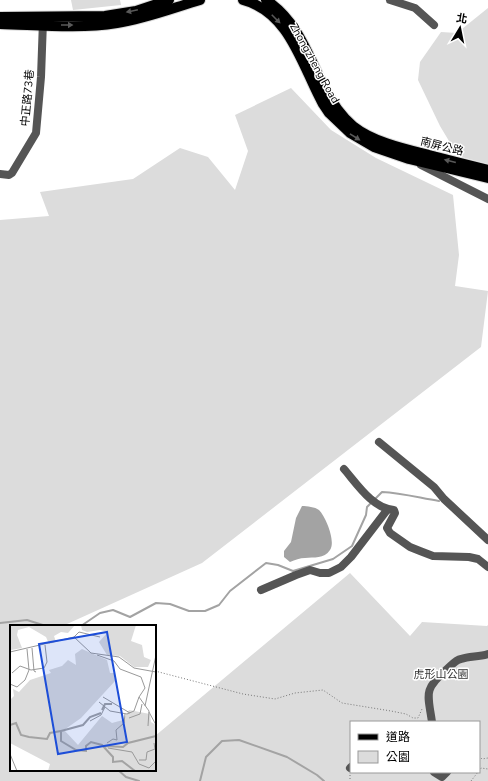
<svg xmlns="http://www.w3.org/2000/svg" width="488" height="781" font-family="'Nunito Sans','Noto Sans TC',sans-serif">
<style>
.green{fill:#dcdcdc;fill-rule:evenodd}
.water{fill:#a3a3a3}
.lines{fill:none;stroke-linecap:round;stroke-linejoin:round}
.stream{stroke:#a3a3a3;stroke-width:2}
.major-casing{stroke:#dbdbdb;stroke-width:12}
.path{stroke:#777;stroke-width:1;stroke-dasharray:1 2;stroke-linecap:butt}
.minor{stroke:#555;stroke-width:8}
.major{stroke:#000;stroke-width:10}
.oneway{fill:#595959}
.labels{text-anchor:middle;stroke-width:3;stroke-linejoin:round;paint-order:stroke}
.street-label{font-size:11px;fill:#000;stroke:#fff}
.park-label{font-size:11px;fill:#333;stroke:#fff}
.inset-river{fill:none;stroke:#a3a3a3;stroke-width:2}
.inset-road{fill:none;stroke:#999;stroke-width:1}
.view{fill:#1d4ed8;fill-opacity:0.15;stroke:#1d4ed8;stroke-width:2}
.inset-edge{fill:none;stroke:#000;stroke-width:2}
</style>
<rect width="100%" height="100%" fill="#fff"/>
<g class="green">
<polygon points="71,0 120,0 121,5 73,10"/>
<polygon points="488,8 488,164 458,156 440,126 418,80 420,62 441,32 457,33"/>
<path d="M 291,88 L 331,130 L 376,158 L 453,195 L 459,255 L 455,286 L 488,291 L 481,347 L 202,563 L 67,624 L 68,626 L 11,626 L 11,770 L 155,770 L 155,736 L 350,573 L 410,636 L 422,622 L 487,626 L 488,625 L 488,781 L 0,781 L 0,220 L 49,216 L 40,192 L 133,179 L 180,148 L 208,157 L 235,190 L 248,151 L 235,115 ZM 351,722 L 479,722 L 479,772 L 351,772 Z"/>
</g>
<path class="water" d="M 302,506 C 307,506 315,507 319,510 C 326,517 336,542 330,550 C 324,559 314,557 305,558 C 300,558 295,560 290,562 L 284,557 L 284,551 L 291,542 L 296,518 Z"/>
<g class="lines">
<g class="stream">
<path d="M 375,499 L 382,492 C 402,493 420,498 439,501"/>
<polyline points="0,623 27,620 46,626"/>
<polyline points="81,626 100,613 113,610 130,617 156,603 170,604 189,611 205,611 219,605 230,591 266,563 278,565 293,571 333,559 352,546 366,515 367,507 371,503"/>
<polyline points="118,770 126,777 139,781"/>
<polyline points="200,781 206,757 222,741 239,740 287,757 317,775 324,781"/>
</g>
<g class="major-casing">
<g id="major">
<path d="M 243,0 C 290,12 302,66 323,104 L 329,113 L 350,133 L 374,147 L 409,159 L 488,178"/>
<path d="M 266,0 C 297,20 308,55 324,87 C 331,101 341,116 353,126 C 373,142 405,149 429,155 C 449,160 468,165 488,170"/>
<polyline points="0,17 105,16 136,11 169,0"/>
<path d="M 0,24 C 39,25 79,29 117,23 C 145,19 173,8 200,0"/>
</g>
</g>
<g class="path">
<polyline points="155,671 243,694 275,699 295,693 323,690 342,703 391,711 406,714 413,718 418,718 422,709"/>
<polyline points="479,756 482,759 488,758"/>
<polyline points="479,771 481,768 488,769"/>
<polyline points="350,775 350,781"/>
<polyline points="471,781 478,772"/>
</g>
<g class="minor">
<polyline points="390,0 415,8 434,25"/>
<polyline points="421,165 488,199"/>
<polyline points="0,174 9,175 12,173 36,133 41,77 43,21"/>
<polyline points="379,442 434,487 444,499 488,540"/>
<path d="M 344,469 C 357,484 373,509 394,510 L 395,513 L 387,528 L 390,533 L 410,547 L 420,551 L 433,556 L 469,557 L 478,559 L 488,567"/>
<polyline points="261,590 296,575 310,570 320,573 329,573 341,567 351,557 387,510"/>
<path d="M 432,722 C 428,694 423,690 446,670 C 450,667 455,660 461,659 C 469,656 479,657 488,654"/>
<polyline points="350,768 351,767"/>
<polyline points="434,772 442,777 447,772"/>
</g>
<use href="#major" class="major"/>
</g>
<defs><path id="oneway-solid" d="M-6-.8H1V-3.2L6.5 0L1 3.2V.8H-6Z"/></defs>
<g class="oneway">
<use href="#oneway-solid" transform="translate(132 11) rotate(168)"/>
<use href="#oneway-solid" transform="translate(276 19) rotate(45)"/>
<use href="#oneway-solid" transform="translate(67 25)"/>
<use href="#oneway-solid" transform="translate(355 137) rotate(32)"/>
<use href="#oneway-solid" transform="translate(450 161) rotate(-166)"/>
</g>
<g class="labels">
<g class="street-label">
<text transform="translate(315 63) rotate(61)" y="4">Zhongzheng Road</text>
<text transform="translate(27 98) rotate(-85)" y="4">中正路73巷</text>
<text transform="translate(442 146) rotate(14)" y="4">南屏公路</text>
</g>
<g class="park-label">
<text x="441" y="678">虎形山公園</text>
</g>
</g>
<g transform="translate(10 625)">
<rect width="146" height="146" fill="#fff"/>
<path d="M 0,0 L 65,0 L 58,8 L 51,7 L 44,11 L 46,17 L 39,19 L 36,12 L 19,2 L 8,5 L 7,10 L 12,23 L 1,25 ZM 71,0 L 126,0 L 121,16 L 132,20 L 134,32 L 141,35 L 138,42 L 124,42 L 110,31 L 97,30 L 89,17 L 98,7 L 90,5 L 77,7 L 72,5 ZM 72,24 L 97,35 L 100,48 L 104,48 L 105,56 L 71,93 L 54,105 L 68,120 L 92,91 L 102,98 L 113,95 L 119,85 L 140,89 L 141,97 L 146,100 L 146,146 L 38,146 L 40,139 L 0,118 L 0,75 L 4,71 L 3,64 L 9,67 L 20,55 L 41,48 L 39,45 L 52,41 L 58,35 L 66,40 L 65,29 Z" fill="#dcdcdc"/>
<path class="inset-river" d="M 92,85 L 95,79 L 102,79M 0,100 L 6,98 L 11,110 L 19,112 L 37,114 L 40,108 L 51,106 L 51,116 L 66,125 L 76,126 L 76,121 L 81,117 L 92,120 L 103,132 L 103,137 L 112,136 L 125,146M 51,106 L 73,100 L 80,92 L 91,88M 95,121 L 113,122 L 118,118 L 146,111"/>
<path class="inset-road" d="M 64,12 L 69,7 L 90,12M 22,23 L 24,46 L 26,47M 0,27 L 64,12 L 81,28 L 109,32 L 124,43 L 146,47M 87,30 L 104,36 L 110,44 L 131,52 L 135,63 L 129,72 L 139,86 L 138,101M 2,48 L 10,41 L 21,45 L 34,43 L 37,37 L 35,20M 0,59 L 7,62 L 15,55 L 19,45 L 17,24M 93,72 L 120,88M 89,77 L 100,86 L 117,89 L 124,86 L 129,72M 135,81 L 146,30M 139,87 L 146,100M 119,93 L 130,89 L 132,79M 80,96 L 91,90 L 95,82M 97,118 L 103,114 L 107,115 L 106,105 L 114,98 L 115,89M 98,123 L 122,127 L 129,139 L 139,143 L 146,136M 0,129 L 7,146M 129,135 L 136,135 L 137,127 L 145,124 L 144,118"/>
<path class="view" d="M 97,7 L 117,117 L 48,129 L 29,19 Z"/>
<rect width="146" height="146" class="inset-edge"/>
</g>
<rect x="350" y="721" width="130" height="52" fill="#ffffff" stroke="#999999"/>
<rect x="358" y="734" width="20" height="6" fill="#000000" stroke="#999999"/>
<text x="386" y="741" font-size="12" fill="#000000">道路</text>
<rect x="358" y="751" width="20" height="12" fill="#dcdcdc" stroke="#999999"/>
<text x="386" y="761" font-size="12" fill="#000000">公園</text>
<g transform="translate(460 28) rotate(10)" stroke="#ffffff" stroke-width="3" paint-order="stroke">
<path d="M0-3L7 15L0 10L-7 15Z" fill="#000000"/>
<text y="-6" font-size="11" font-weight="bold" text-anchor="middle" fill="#000000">北</text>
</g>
</svg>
